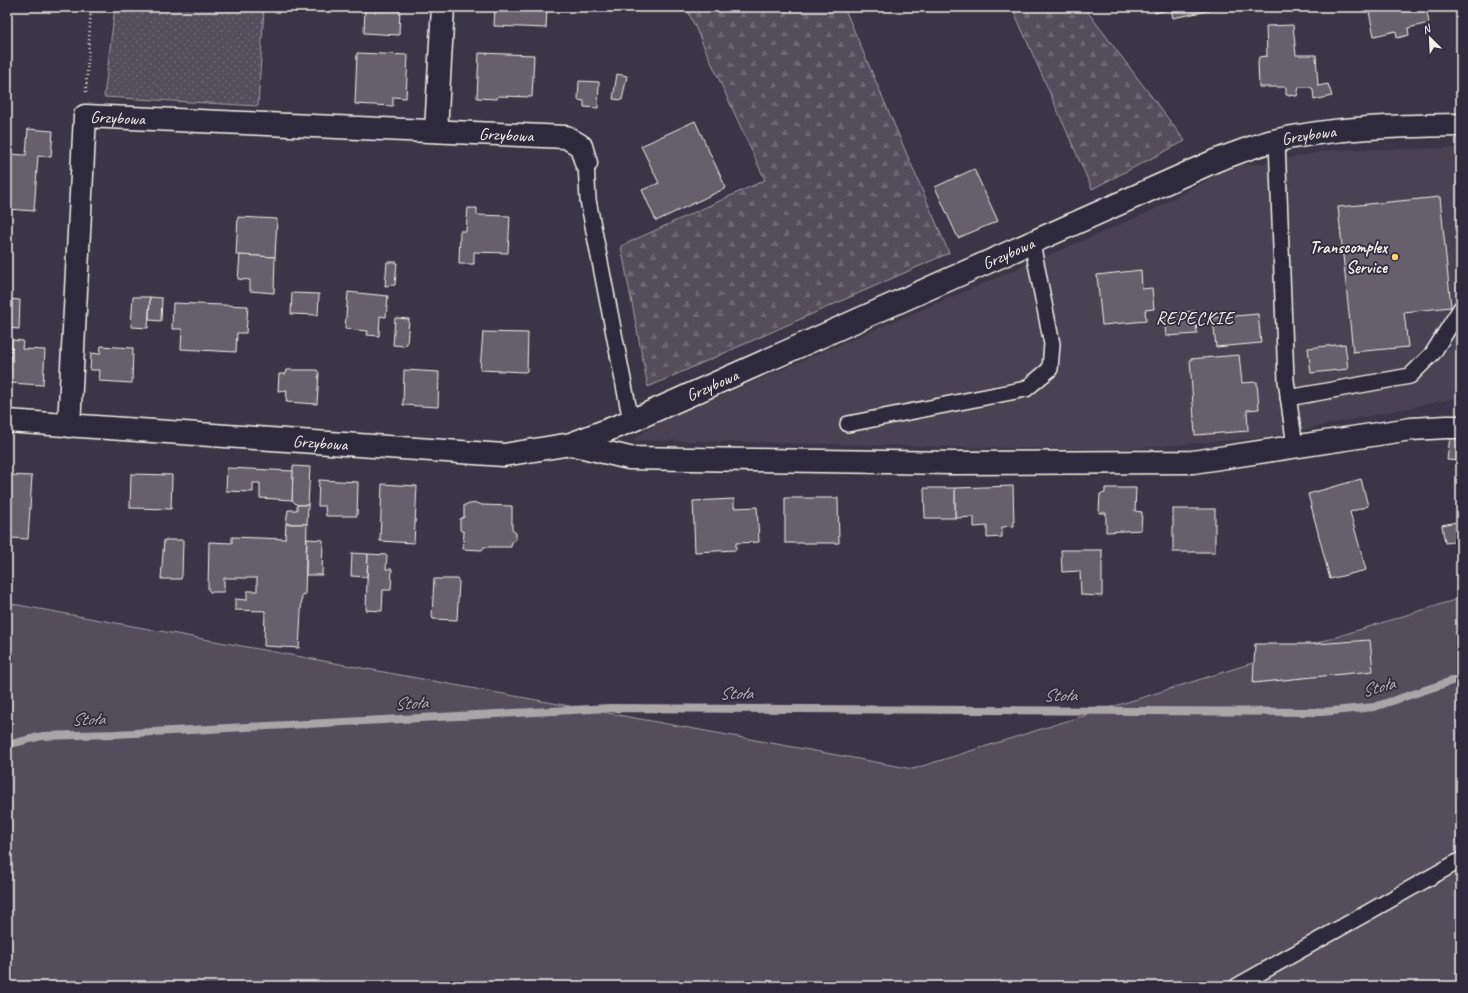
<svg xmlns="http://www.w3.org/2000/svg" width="1468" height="993" font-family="Caveat,sans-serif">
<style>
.built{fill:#484352}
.grass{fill:url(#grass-dots);stroke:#a4a0a2}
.forest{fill:url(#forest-firs);stroke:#a4a0a2}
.green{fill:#534e5c;stroke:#a4a0a2}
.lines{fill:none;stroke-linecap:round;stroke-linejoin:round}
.stream{stroke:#aaa6a7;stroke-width:8}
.building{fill:#65616c;stroke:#f4f1e8}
.lane-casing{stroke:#f4f1e8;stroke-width:18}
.street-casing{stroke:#f4f1e8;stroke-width:25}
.secondary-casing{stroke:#f4f1e8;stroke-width:25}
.path{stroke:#f4f1e8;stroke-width:2.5;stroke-dasharray:1 3;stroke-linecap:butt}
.lane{stroke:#2f2a3d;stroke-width:15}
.street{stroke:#2f2a3d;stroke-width:22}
.secondary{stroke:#2f2a3d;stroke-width:22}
.poi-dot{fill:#ffd166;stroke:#2f2a3d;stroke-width:1.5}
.labels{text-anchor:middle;stroke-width:3.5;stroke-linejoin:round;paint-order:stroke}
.street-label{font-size:17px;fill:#f4f1e8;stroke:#2f2a3d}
.poi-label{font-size:17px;font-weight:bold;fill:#f4f1e8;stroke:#2f2a3d;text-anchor:end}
.neighbourhood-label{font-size:18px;letter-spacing:1px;fill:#f4f1e8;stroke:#2f2a3d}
.water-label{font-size:18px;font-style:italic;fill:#b6b2b2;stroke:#2f2a3d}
</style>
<defs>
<pattern id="grass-dots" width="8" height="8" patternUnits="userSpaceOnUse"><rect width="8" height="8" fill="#534e5c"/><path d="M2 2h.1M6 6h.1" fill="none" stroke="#6c6873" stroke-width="1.8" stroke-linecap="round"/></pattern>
<pattern id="forest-firs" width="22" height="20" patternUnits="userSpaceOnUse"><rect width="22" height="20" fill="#534e5c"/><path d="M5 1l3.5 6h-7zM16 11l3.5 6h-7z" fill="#6c6873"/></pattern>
</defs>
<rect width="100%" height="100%" fill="#3b3647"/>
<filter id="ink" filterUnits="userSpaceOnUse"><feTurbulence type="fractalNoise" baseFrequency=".025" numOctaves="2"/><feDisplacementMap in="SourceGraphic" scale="8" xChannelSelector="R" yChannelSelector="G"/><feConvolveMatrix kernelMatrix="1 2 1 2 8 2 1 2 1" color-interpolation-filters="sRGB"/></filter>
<g filter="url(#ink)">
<polygon class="built" points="1461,148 1461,397 1262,438 1110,450 632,440 660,422 1147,213 1235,165 1260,164 1331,150"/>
<polygon class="grass" points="115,7 264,7 258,106 104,97"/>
<g class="forest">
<polygon points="686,7 844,7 949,253 648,387 621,246 765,180"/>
<polygon points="1012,7 1084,7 1185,141 1092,189"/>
</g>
<polygon class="green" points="1461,598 1461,986 7,986 7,603 913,769"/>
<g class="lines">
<polyline class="stream" points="7,745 42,736 115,734 610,708 1322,712 1374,707 1461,678"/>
</g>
<g class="building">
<polygon points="365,7 400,7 399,35 364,33"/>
<polygon points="495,7 547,7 546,28 494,26"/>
<polygon points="1154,7 1217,7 1217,9 1173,18 1171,9 1155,13"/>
<polygon points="1368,7 1426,7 1429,23 1408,28 1409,35 1397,38 1396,31 1374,36"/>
<polygon points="1293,25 1296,55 1316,55 1318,86 1328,84 1332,96 1314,100 1313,89 1310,87 1299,87 1297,96 1286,95 1286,87 1259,87 1258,62 1259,57 1267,56 1266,26"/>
<polygon points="357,53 408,55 406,98 393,97 393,106 355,104"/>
<polygon points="479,53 534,55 532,97 498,96 497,99 477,98"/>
<polygon points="617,74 627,76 622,100 613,99"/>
<polygon points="579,81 599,82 598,108 584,107 584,101 578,100"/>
<polygon points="695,121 726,188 656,221 642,190 659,183 641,146"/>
<polygon points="28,129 53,131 51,157 38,156 34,211 7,209 7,154 26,155"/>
<polygon points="974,169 998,221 958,238 935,187"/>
<polygon points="1440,197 1451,307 1404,312 1408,347 1353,352 1338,207"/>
<polygon points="468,208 477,208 477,215 510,216 508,253 474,252 474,264 459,264 460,231 466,231"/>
<polygon points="238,217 277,219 275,257 236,255"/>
<polygon points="240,255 275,257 274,293 250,291 250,280 238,279"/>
<polygon points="387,262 397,262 395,285 385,286"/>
<polygon points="1141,270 1142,289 1152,288 1154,309 1145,310 1146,321 1102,325 1097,275"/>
<polygon points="348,292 388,296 386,317 380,316 379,336 367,335 368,331 345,329"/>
<polygon points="292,293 319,294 318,315 291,314"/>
<polygon points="133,297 150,297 148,328 131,327"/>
<polygon points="150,297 162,298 161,321 149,320"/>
<polygon points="7,299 20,300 19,329 7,328"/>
<polygon points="173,303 248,306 246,333 237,333 236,352 181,349 182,329 172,329"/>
<polygon points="1195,311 1197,334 1166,336 1164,314"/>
<polygon points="1258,314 1261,343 1216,347 1213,318"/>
<polygon points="395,318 409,319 407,344 404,346 393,345"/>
<polygon points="483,332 528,333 527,371 525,372 480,370"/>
<polygon points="12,340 23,341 22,349 45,350 43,385 9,383"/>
<polygon points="1345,344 1348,369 1311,373 1308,348"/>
<polygon points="101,346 133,348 132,383 99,381 100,370 90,370 91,353 100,354"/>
<polygon points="1239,355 1242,383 1257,382 1259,409 1247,410 1248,431 1195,435 1190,359"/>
<polygon points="287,370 317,370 319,373 317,404 286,402 287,390 278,391 279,374 286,374"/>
<polygon points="404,370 439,372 438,407 403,405"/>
<polygon points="1450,437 1461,437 1461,461 1447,460"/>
<polygon points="293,466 310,467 308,505 297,505 292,500"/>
<polygon points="227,468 293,471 292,500 260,498 260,483 253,483 253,492 226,491"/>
<polygon points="131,474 172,475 171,509 130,508"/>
<polygon points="7,475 32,476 28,539 11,538 12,525 7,524"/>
<polygon points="1361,479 1368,506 1350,512 1366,570 1330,579 1308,494"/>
<polygon points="319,480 358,482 357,516 326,516 325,506 318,506"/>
<polygon points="382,484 417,486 414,543 380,541"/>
<polygon points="1013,486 1014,526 1002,527 1002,537 987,538 987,526 974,527 974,517 955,518 955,488"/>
<polygon points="924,488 955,488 955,518 925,518"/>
<polygon points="1105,488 1136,488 1135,511 1142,512 1141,530 1106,532 1106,513 1099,513 1100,494 1105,493"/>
<polygon points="785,498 838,498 839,543 785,543"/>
<polygon points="734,499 734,508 757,507 759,542 736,543 736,550 695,552 693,501"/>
<polygon points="476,503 482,505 512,506 512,530 516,533 516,539 512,542 511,547 484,547 482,550 463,549 464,532 460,530 460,519 464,517 464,505"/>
<polygon points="297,505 308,505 307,524 286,524 288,510 297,510"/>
<rect x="1173" y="509" width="42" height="43"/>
<polygon points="1461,521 1461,541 1445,543 1442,525"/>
<polygon points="286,524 307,524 305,595 302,594 299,648 264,646 265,611 235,610 235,599 247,600 247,591 257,591 257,578 224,578 224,592 210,592 208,589 209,542 232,543 232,537 285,539"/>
<polygon points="307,539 323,540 322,575 306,575"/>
<polygon points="164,540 183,540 182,575 181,579 161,579"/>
<polygon points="1061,550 1102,550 1102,596 1081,595 1080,571 1062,572"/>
<polygon points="352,553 368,554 367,577 351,576"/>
<polygon points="368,554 387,555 386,569 392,569 391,590 383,590 382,611 366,610"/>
<polygon points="434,579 457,579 459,582 457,620 433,619 432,616"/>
<polygon points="1370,640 1373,671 1253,683 1255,644 1315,644"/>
</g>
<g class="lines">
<g class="lane-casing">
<g id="lane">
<polyline points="1277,141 1286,380 1295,447"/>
<polyline points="586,163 588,200 631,421"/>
<polyline points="1288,398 1410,376 1433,353 1461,308"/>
<polyline points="848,424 1026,389 1050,369 1052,344 1032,243"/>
<polyline points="1237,986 1461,860"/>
</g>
</g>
<g class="street-casing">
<g id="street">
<polyline points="436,131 443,7"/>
<path id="s1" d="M 69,426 L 85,116 L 566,137 L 581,146 L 586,163"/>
<polyline points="571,444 629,458 952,463 1193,462 1411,429 1447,427 1461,427"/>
</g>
</g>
<g class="secondary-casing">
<g id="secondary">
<path id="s2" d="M 7,421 L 504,455 L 571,444 L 631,421 L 1217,160 C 1234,154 1251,147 1269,142 C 1332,127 1396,126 1461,125"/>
</g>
</g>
<polyline class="path" points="86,92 91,7"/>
<use href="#lane" class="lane"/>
<use href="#street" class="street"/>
<use href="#secondary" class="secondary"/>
</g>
</g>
<circle class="poi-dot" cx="1395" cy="257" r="4"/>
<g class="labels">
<g class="street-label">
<text dy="6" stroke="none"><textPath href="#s1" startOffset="343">Grzybowa</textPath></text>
<text dy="6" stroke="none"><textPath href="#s1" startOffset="732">Grzybowa</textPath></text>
<text dy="6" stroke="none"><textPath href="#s2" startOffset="1367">Grzybowa</textPath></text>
<text dy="6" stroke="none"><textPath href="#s2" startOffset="1043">Grzybowa</textPath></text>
<text dy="6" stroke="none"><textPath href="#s2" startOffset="719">Grzybowa</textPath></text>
<text dy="6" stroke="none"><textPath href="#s2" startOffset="314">Grzybowa</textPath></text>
</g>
<g class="poi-label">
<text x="1387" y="253">Transcomplex<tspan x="1387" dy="20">Service</tspan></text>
</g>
<g class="neighbourhood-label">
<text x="1195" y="324">REPECKIE</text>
</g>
<g class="water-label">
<text transform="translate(1378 687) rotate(-15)" y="6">Stoła</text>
<text x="736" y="699">Stoła</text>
<text x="1060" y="701">Stoła</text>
<text transform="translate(411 703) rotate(-3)" y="6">Stoła</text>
<text transform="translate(88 719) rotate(-1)" y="6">Stoła</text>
</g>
</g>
<rect width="1468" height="993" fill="none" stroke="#2f2a3d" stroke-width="24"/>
<rect x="12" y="12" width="1444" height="969" fill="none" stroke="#f4f1e8" stroke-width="1.5" filter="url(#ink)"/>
<g transform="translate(1430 38) rotate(336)" stroke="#2f2a3d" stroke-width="3" paint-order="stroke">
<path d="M0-3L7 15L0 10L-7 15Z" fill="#f4f1e8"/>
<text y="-6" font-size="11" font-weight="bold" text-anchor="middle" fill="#f4f1e8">N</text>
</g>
</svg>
